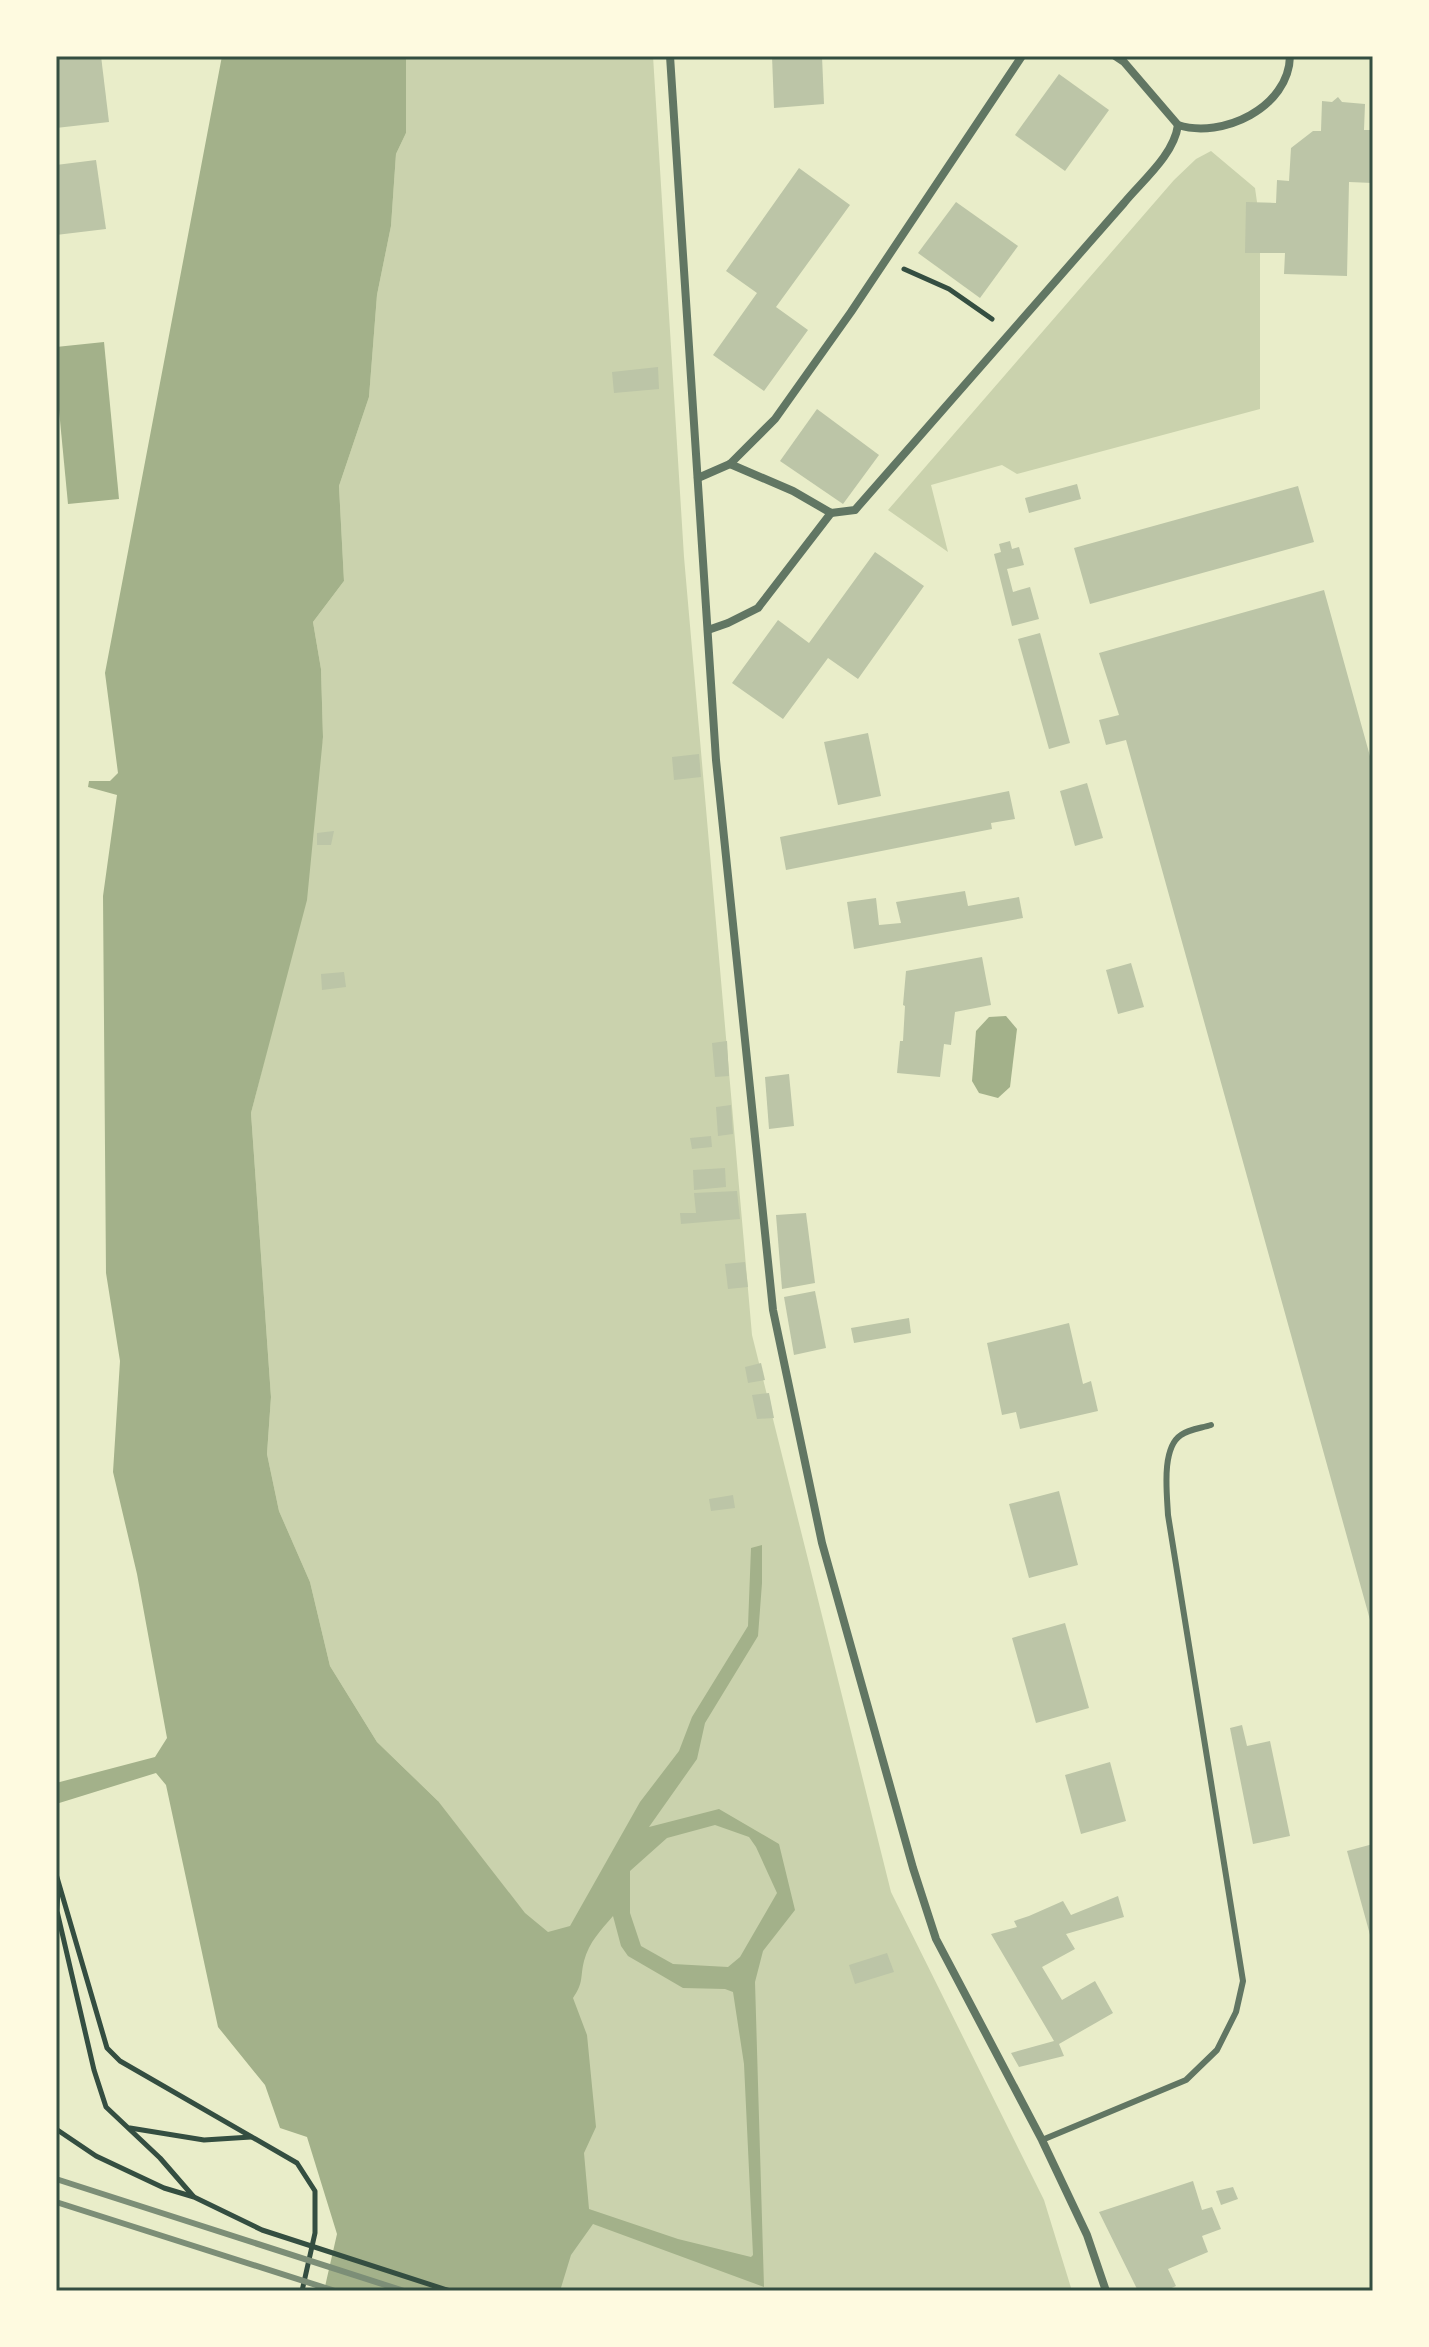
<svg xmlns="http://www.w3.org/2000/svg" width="1429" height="2347" font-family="Merriweather,serif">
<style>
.green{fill:#cad2ad}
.water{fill:#a3b18a;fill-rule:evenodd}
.building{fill:#bcc5a7}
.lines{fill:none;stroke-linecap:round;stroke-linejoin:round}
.path{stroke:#344e41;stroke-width:5}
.service{stroke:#617663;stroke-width:6}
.minor{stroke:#617663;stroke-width:8}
.rail{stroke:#7c8e77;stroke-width:6}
.neatline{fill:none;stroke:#344e41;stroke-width:3}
</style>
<rect width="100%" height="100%" fill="#e9edc9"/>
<g class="green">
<polygon points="406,56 653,56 684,557 752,1335 891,1892 1044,2200 1072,2291 448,2291 438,1801 377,1742 330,1666 310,1582 279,1511 267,1454 271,1397 251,1113 271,1034 323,737 321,669 313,622 344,581 339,486 369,397 377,295 391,226 396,154 406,133"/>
<polygon points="1211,151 1255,188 1260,223 1260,409 1017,474 1002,465 931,485 948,552 888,510 1174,180 1196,159"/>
</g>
<g class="water">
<path d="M 222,56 L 406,56 L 406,133 L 396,154 L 391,226 L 377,295 L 369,397 L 339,486 L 344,581 L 313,622 L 321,669 L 323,737 L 307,900 L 251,1113 L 271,1397 L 267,1454 L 279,1511 L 310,1582 L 330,1666 L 377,1742 L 438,1801 L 525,1913 L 548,1932 L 570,1926 L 640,1802 L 679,1751 L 692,1717 L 748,1626 L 751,1548 L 762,1545 L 762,1583 L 758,1636 L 705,1723 L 697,1759 L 649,1827 L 719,1809 L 779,1844 L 795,1910 L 763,1951 L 755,1982 L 764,2287 L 593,2224 L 571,2255 L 560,2291 L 324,2291 L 337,2234 L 307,2137 L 280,2128 L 265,2085 L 218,2027 L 166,1785 L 156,1773 L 56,1804 L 56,1783 L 155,1757 L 167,1738 L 137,1574 L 113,1472 L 120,1361 L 106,1273 L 103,896 L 117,795 L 88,787 L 89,781 L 110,781 L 118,773 L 105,673 ZM 715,1825 L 749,1837 L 756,1847 L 777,1893 L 740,1957 L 728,1967 L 673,1964 L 641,1946 L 630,1913 L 630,1871 L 667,1838 ZM 613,1916 L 621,1946 L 628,1956 L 683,1988 L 725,1989 L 733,1992 L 744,2064 L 753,2255 L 751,2257 L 678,2239 L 589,2209 L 584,2153 L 596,2127 L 587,2035 L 573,1998 C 584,1982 580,1977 584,1961 C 589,1942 601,1930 613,1916 Z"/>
<polygon points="104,342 119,499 68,504 56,379 56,347"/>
<polygon points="1006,1016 1017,1029 1010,1087 998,1098 979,1093 972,1081 976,1031 989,1017"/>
</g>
<g class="building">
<polygon points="56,56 101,56 109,122 56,128"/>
<polygon points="772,56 822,56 824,104 774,108"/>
<polygon points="1059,74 1109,110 1065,171 1015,135"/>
<polygon points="1338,97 1342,102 1365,104 1364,130 1373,130 1373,183 1349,182 1347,276 1284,274 1285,253 1245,253 1246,202 1276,203 1277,180 1289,181 1291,148 1313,131 1321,131 1322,101 1332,102"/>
<polygon points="96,160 106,229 56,235 56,165"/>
<polygon points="799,168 850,205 776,307 808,330 764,391 713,355 757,293 726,271"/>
<polygon points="956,202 1018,246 980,298 918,253"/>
<polygon points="658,367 659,389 614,393 612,372"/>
<polygon points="817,409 879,455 843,504 780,461"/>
<polygon points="1077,484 1081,499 1029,513 1025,498"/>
<polygon points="1298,486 1314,542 1090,604 1074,548"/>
<polygon points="1010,541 1012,549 1019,547 1024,565 1007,569 1013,592 1030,587 1039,619 1012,626 994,554 1001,552 999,544"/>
<polygon points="875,552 924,586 858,679 828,658 783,719 732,683 778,620 809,643"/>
<polygon points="1324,590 1373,767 1372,1627 1126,740 1106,745 1099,720 1119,715 1099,653"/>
<polygon points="1040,633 1070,743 1049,749 1018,639"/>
<polygon points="868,733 881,796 838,805 824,742"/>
<polygon points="699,754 701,777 674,780 672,757"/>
<polygon points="1087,783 1103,838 1075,846 1060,791"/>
<polygon points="1009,791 1015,819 991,823 992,829 786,870 780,837"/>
<polygon points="334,831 331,845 317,845 317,833"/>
<polygon points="965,891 968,906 1019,897 1023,918 854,949 847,902 876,898 879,925 901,923 896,902"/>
<polygon points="982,957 991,1005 955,1012 951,1045 944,1044 940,1077 897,1073 900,1041 903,1041 905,1006 903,1005 906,971"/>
<polygon points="1131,963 1144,1007 1118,1014 1106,970"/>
<polygon points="344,972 346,987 322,990 321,974"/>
<polygon points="727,1041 729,1076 715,1077 712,1043"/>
<polygon points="789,1074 794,1126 769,1129 765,1077"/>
<polygon points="731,1105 733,1134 718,1136 716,1107"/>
<polygon points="711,1136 712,1147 692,1149 690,1138"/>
<polygon points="725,1168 726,1187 694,1190 693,1170"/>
<polygon points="737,1191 740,1219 681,1224 680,1213 696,1213 694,1193"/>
<polygon points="806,1213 815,1283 782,1289 776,1215"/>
<polygon points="745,1262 748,1287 728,1289 725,1264"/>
<polygon points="815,1291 826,1348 794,1355 784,1297"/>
<polygon points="909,1318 911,1333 854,1343 851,1328"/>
<polygon points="1069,1323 1083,1384 1091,1381 1098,1411 1020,1429 1016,1412 1002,1415 987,1343"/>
<polygon points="761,1363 765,1380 748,1383 745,1367"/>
<polygon points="769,1393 774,1418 757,1419 752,1395"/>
<polygon points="1059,1491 1078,1565 1029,1578 1009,1504"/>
<polygon points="733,1495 735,1508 711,1511 709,1499"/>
<polygon points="1065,1623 1089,1708 1036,1723 1012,1638"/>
<polygon points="1242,1725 1247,1746 1270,1741 1290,1836 1253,1844 1230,1728"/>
<polygon points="1110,1762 1126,1821 1081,1834 1065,1775"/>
<polygon points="1373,1844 1373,1941 1372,1942 1347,1851"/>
<polygon points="1118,1896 1124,1917 1066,1934 1075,1949 1042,1967 1062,2000 1095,1981 1113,2013 1059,2044 1064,2056 1019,2067 1011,2053 1054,2041 991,1934 1017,1927 1014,1921 1029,1916 1063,1901 1071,1915"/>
<polygon points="887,1953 894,1972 855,1984 849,1965"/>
<polygon points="1193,2181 1202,2210 1212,2207 1221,2229 1202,2236 1208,2252 1168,2269 1176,2286 1165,2291 1138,2291 1099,2212"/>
<polygon points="1233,2187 1238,2199 1221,2205 1216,2191"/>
</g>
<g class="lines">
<g class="path">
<polyline points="904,269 949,289 992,319"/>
<polyline points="56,1874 107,2048 120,2061 297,2163 315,2191 315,2233 302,2291"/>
<polyline points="58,1888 57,1911 94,2070 106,2107 160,2158 193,2196"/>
<polyline points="130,2128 204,2140 251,2137"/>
<polyline points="56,2129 96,2156 164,2188 194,2197 262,2230 450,2291"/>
</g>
<path class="service" d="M 1042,2140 L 1186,2080 L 1217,2050 L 1236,2012 L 1243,1981 L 1168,1515 C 1167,1494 1161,1448 1181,1435 C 1189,1429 1202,1428 1211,1425"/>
<g class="minor">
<polyline points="670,56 716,760 773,1310 822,1543 913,1868 936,1939 1042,2140 1087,2235 1106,2291"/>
<path d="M 1115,56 L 1124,62 L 1178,125 C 1222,139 1289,108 1290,56"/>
<path d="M 730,464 L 793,491 L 831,513 L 855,510 L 1124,203 C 1142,181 1174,155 1178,125"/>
<polyline points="698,478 730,464 775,419 851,312 1022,56"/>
<polyline points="708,630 728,623 758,608 831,513"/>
</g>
<g class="rail">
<polyline points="56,2179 404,2291"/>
<polyline points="56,2202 335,2291"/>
</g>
</g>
<rect width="1429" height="2347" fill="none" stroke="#fefae0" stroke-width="116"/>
<rect x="58" y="58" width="1313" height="2231" class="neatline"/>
</svg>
